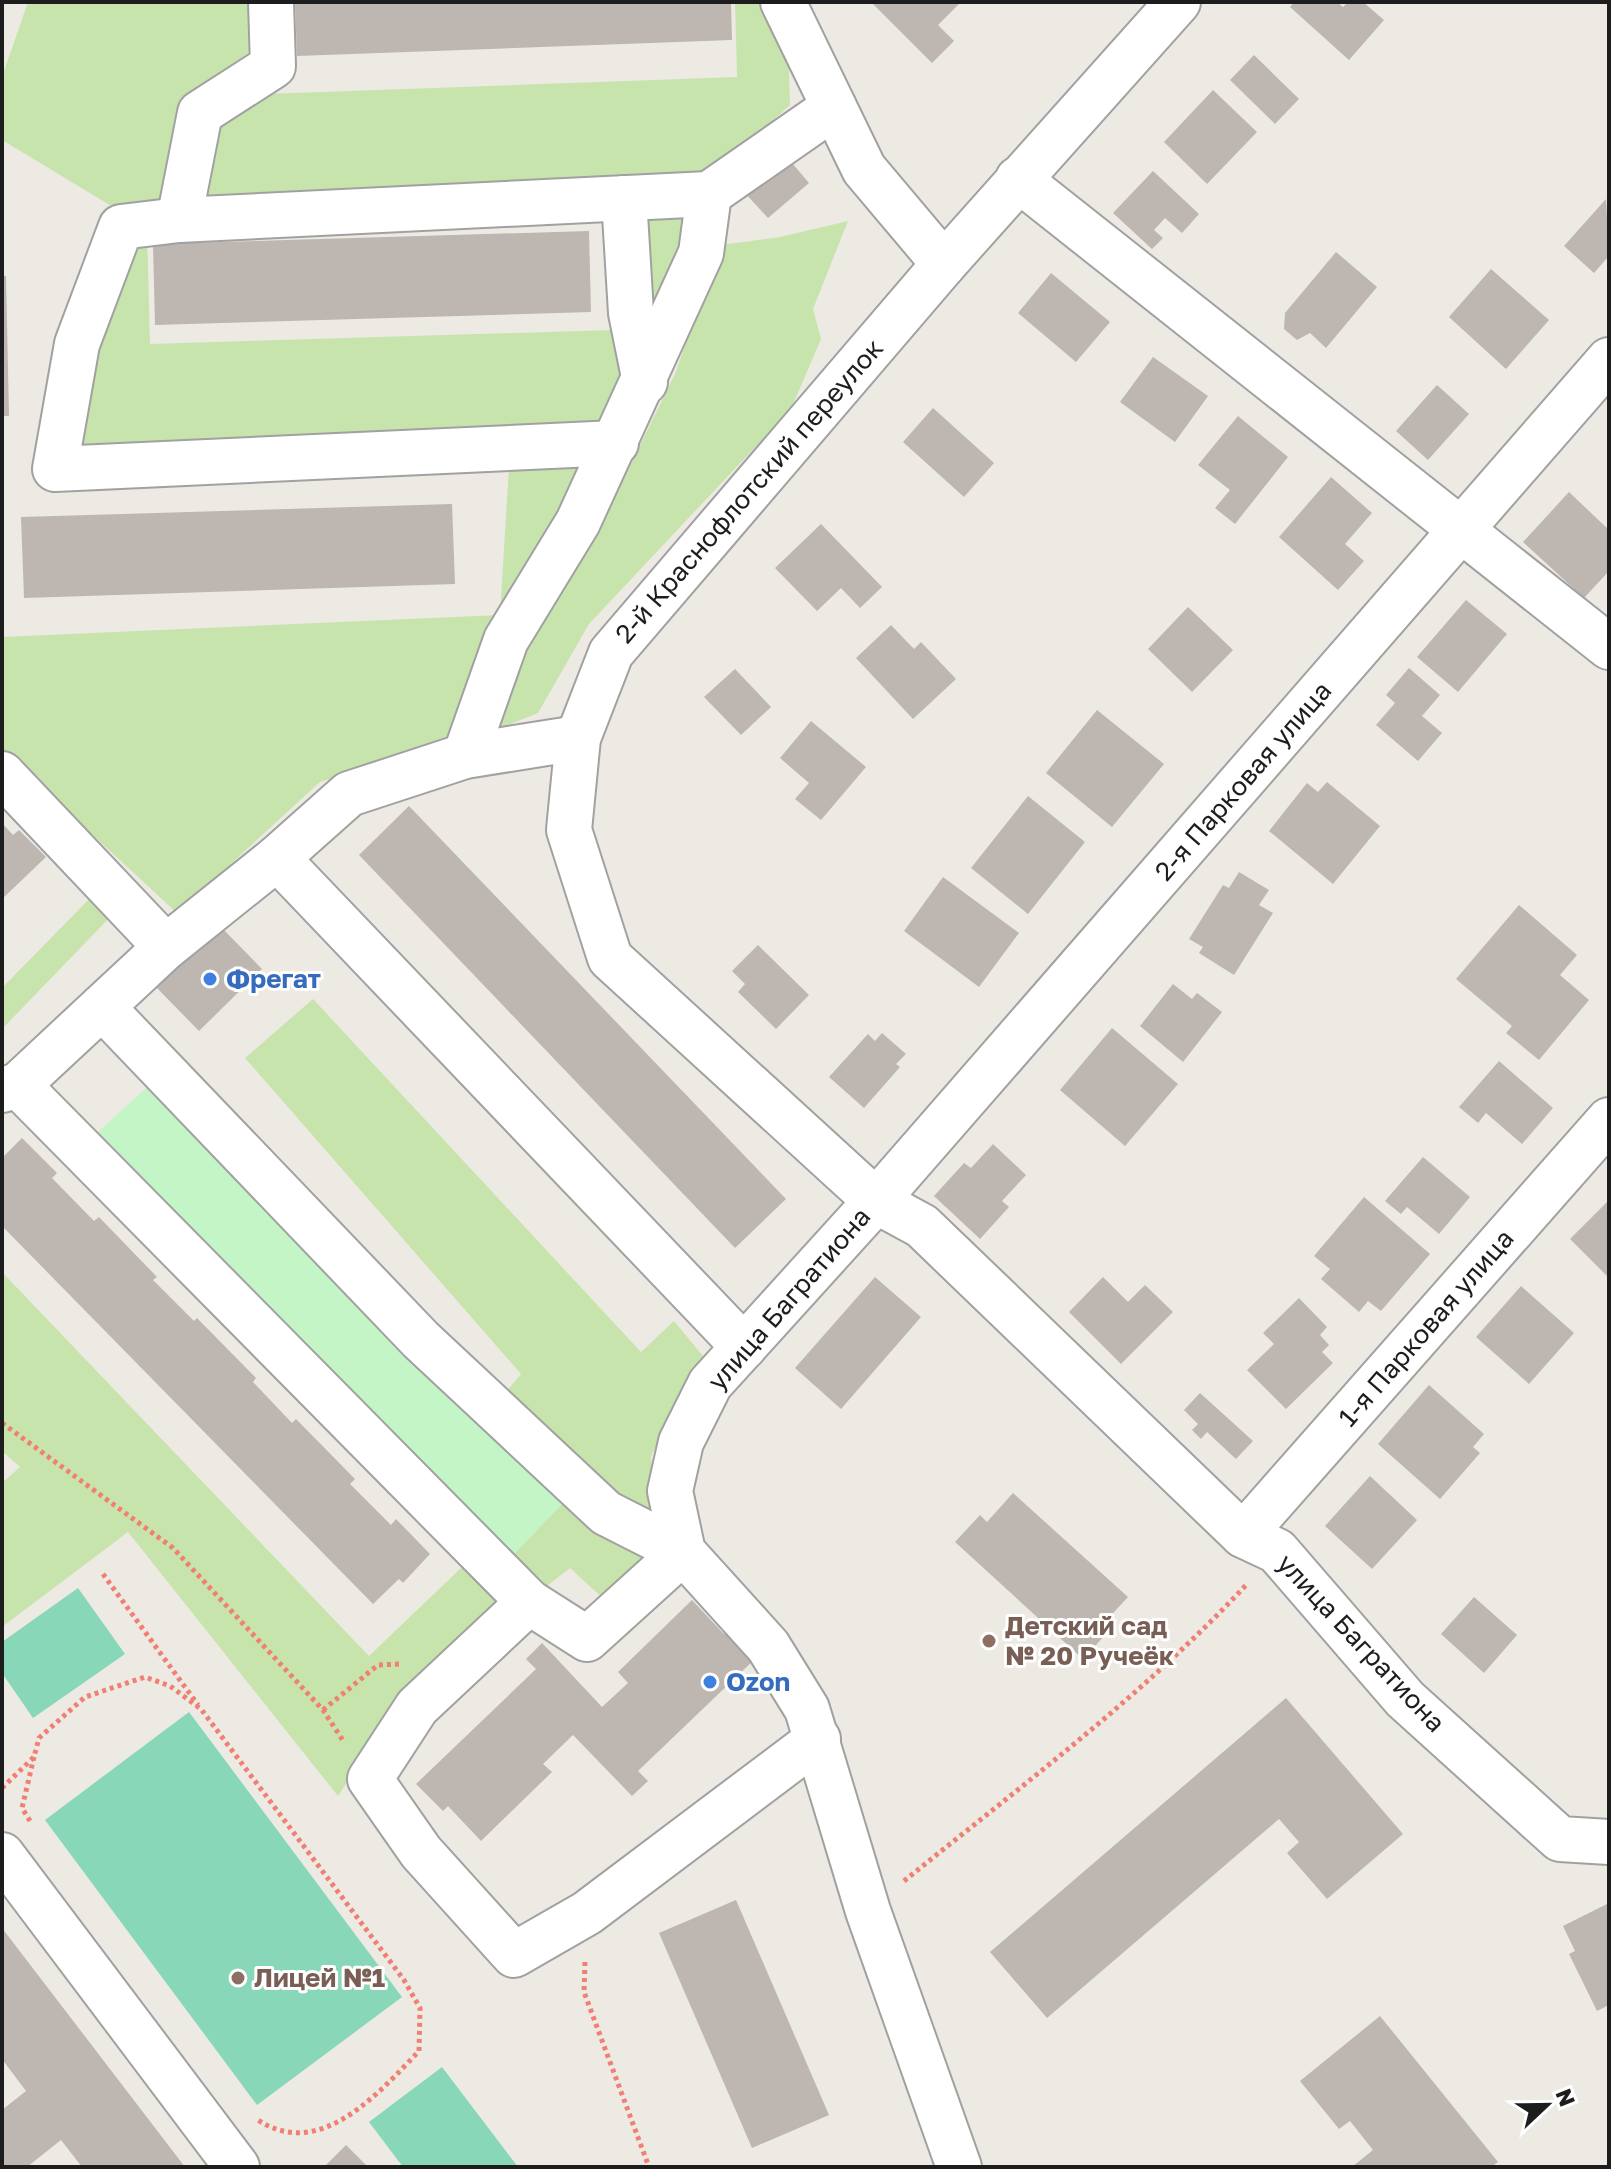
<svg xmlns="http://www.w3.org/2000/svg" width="1611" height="2169" font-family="'Golos Text',sans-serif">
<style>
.grass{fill:#c8e4ad}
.park{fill:#c3f5c7}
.pitch{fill:#87d7b8}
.building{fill:#beb6b1}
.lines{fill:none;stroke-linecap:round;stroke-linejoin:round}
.minor-casing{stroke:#a1a1a1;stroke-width:48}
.path{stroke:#ef8073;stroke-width:5;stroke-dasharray:4 4;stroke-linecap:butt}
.minor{stroke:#fff;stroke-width:44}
.shop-dot{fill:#3f7fe0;stroke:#fff;stroke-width:3}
.education-dot{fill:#8d6e63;stroke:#fff;stroke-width:3}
.labels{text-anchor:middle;stroke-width:6;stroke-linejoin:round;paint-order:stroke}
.street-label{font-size:26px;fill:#1d1d1d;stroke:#fff}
.shop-label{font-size:26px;font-weight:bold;fill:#366cbe;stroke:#fff;text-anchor:start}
.education-label{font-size:26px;font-weight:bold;fill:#785e54;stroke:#fff;text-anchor:start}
</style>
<rect width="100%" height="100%" fill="#edeae4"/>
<g class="grass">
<polygon points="28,2 253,2 252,51 182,97 162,205 118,210 2,140 2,77"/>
<polygon points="735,2 769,2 788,45 790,105 709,178 199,204 217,127 264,94 737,77"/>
<polygon points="694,207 648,338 639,209"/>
<polygon points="848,221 813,309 821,339 791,409 589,624 538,713 483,735 525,636 612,502 675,374 721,245 780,237"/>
<polygon points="147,232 150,344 613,330 625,385 603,425 72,455 126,236"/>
<polygon points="591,460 455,741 320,782 177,913 2,751 2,637 500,615 509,466"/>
<polygon points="97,891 117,910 2,1029 2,988"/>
<polygon points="313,999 641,1352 674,1321 703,1356 651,1456 656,1524 602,1493 502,1397 521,1374 245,1058"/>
<polygon points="2,1272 369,1656 461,1568 504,1601 397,1707 338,1796 128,1532 2,1627 2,1483 20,1467 2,1451"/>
<polygon points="565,1501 662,1555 607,1602 570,1568 538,1593 508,1560"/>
</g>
<polygon class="park" points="155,1080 565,1501 508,1560 88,1141"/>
<g class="pitch">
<polygon points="78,1588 125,1654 33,1718 2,1673 2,1642"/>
<polygon points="189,1712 402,1997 257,2105 45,1820"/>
<polygon points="442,2067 518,2167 403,2167 369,2122"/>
</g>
<g class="building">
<polygon points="295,2 731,2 732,40 297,56"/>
<polygon points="871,2 961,2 938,25 954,41 932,63"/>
<polygon points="1294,2 1337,2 1343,7 1348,2 1363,2 1384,20 1349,60 1290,7"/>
<polygon points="1254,55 1299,99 1275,124 1230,80"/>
<polygon points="1213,90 1257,132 1207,184 1164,142"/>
<polygon points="786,156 809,183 768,218 744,192"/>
<polygon points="1153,171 1199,214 1182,233 1165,218 1154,230 1163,238 1152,249 1113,213"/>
<polygon points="1606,199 1609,256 1594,273 1564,246"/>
<polygon points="589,231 591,312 155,325 153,244"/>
<polygon points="1336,252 1377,287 1326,348 1310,333 1297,340 1284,329 1285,313"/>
<polygon points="1491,269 1549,320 1506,369 1449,317"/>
<polygon points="1051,273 1110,322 1076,362 1018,313"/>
<polygon points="2,276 6,276 9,416 2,416"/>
<polygon points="1153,357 1208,396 1175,442 1120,402"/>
<polygon points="1437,385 1469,414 1428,460 1396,431"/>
<polygon points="933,408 994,463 964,497 903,442"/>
<polygon points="1238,416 1288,457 1235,524 1215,508 1230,490 1198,465"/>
<polygon points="1331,477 1372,513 1345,544 1364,561 1338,590 1279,537"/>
<polygon points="1569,492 1609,530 1609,571 1584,598 1523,542"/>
<polygon points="452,504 455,584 24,598 21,517"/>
<polygon points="821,524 882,587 860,608 841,588 817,611 775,568"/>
<polygon points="1466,600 1507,634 1458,692 1417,657"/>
<polygon points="1188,607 1233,650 1192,692 1148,649"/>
<polygon points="891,625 914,649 921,642 956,679 913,719 856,658"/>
<polygon points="1409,668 1440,695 1422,716 1442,733 1418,761 1376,725 1395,703 1386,695"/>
<polygon points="735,669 771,707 741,735 704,697"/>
<polygon points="1097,710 1164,764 1112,827 1046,773"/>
<polygon points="811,721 866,767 821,820 795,799 809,783 780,758"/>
<polygon points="1327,782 1380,826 1333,884 1269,831 1307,783 1318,792"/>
<polygon points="1028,796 1085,842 1028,914 971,868"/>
<polygon points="409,806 786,1199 735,1248 359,855"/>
<polygon points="2,823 13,835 19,830 46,857 2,899"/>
<polygon points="1239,872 1269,890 1259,905 1273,913 1234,975 1199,953 1203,947 1189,939 1223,885 1229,888"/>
<polygon points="943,877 1019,933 979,987 904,931"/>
<polygon points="1519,905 1577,955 1560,975 1589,1000 1539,1060 1506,1033 1512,1026 1456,979"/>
<polygon points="220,926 262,969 199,1031 157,988"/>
<polygon points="758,945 809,995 776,1029 738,992 745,984 732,971"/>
<polygon points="1173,984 1192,999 1197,993 1222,1012 1183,1062 1140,1026"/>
<polygon points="1112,1028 1178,1084 1125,1146 1060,1090"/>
<polygon points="882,1033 906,1054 896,1064 900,1067 864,1108 829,1077 868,1034 875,1041"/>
<polygon points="1499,1061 1553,1108 1522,1144 1486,1113 1478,1123 1459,1107"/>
<polygon points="22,1138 57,1173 52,1178 94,1221 99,1217 157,1277 153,1280 194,1321 197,1318 256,1378 253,1382 292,1423 296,1419 355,1479 350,1484 391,1525 396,1519 430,1554 403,1583 399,1579 373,1604 2,1226 2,1158"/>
<polygon points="993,1144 1026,1175 1002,1201 1009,1207 980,1239 934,1196 964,1163 971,1168"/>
<polygon points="1423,1157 1470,1197 1439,1234 1407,1207 1401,1214 1385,1201"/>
<polygon points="1364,1197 1430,1254 1381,1311 1368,1301 1359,1312 1321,1279 1330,1269 1314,1256"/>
<polygon points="1609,1200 1609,1278 1570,1239"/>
<polygon points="875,1277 921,1317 841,1409 795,1368"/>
<polygon points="1103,1277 1128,1302 1145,1285 1173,1312 1121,1364 1069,1312"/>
<polygon points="1521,1286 1574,1333 1529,1384 1476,1337"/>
<polygon points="1299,1298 1327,1327 1320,1335 1329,1345 1322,1352 1333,1363 1286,1409 1247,1370 1274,1344 1263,1333"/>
<polygon points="1429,1385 1484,1434 1473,1447 1480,1453 1440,1499 1378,1444"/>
<polygon points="1200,1393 1253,1441 1236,1459 1207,1432 1201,1439 1192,1430 1198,1424 1184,1410"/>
<polygon points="1370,1476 1417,1520 1372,1569 1325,1526"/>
<polygon points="1013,1493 1128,1597 1102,1625 1109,1631 1083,1659 955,1542 980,1515 987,1522"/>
<polygon points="1474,1597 1517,1635 1484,1673 1441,1634"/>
<polygon points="692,1600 724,1634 730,1629 757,1657 638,1771 648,1781 632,1796 573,1735 543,1764 552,1772 481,1841 448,1806 443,1811 416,1784 536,1669 526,1659 542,1643 602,1707 628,1683 618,1672"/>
<polygon points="1286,1698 1403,1834 1327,1899 1287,1853 1299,1842 1279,1819 1047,2018 990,1952"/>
<polygon points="736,1900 829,2115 752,2148 659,1933"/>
<polygon points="1609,1903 1609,2005 1597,2011 1569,1954 1575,1951 1563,1926"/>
<polygon points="2,1928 185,2167 82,2167 61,2140 27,2167 2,2167 2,2110 26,2091 2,2059"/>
<polygon points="1380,2016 1498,2162 1491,2167 1352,2167 1373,2150 1350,2121 1339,2129 1300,2081"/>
<polygon points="346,2145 368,2167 324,2167"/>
</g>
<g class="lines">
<g class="minor-casing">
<g id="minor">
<polyline points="271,2 273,66 200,113 179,220 709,194"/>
<polyline points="783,2 864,169 944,264"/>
<polyline points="1178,2 944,264 611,653 578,738 569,830 610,958 876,1201 922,1226 1243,1535 1277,1551 1405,1699 1560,1839 1609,1842"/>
<polyline points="1018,179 1609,647"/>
<polyline points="624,198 631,313 645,382"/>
<polyline points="179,220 121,227 77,344 55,469 616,443"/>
<polyline points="465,756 506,640 578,522 701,253 709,194 834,107"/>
<polyline points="2,774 166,947"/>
<polyline points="277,858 744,1347"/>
<polyline points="18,1085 529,1602 587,1639 683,1552 606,1513 421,1340 102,1007"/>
<polyline points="2,1090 18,1085 166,947 277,858 349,794 465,756 578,738"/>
<polyline points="1243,1535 1609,1120"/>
<polyline points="529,1602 417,1707 370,1779 421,1852 514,1955 587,1913 818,1739"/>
<polyline points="2,1855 237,2167"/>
<polyline points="959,2167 868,1911 807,1709 768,1646 683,1552 670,1491 681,1442 710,1384 876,1201 1609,360"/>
</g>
</g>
<g class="path">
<polyline points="2,1423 173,1548 323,1710 344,1742"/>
<polyline points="103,1574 198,1705"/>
<polyline points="323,1710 378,1665 401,1664"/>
<path d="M 2,1788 L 34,1757 L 39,1738 L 85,1697 L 145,1677 L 170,1686 L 201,1709 L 404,1980 L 420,2008 L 419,2051 C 378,2094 318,2163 255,2118"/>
<polyline points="30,1821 22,1808 34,1757"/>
<path d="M 904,1881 C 1021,1786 1145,1694 1247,1584"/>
<polyline points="585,1962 584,1992 649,2167"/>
</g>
<use href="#minor" class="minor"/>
</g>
<g class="shop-dot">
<circle cx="210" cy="979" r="8"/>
<circle cx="710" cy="1682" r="8"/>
</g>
<g class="education-dot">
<circle cx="989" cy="1641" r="8"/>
<circle cx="238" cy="1978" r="8"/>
</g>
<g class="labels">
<g class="street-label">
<text transform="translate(749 491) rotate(-49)" y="9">2-й Краснофлотский переулок</text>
<text transform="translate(1243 781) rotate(-49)" y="9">2-я Парковая улица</text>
<text transform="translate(789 1299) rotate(-49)" y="9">улица Багратиона</text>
<text transform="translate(1426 1328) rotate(-49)" y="9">1-я Парковая улица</text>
<text transform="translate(1361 1643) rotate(47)" y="9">улица Багратиона</text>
</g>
<g class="shop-label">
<text x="226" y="988">Фрегат</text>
<text x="726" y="1691">Ozon</text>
</g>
<g class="education-label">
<text x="1005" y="1635">Детский сад<tspan x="1005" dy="30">№ 20 Ручеёк</tspan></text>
<text x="254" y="1987">Лицей №1</text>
</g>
</g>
<rect width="1611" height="2169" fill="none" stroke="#1d1d1d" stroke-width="8"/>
<g transform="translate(1547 2105) rotate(68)" stroke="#ffffff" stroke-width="6" paint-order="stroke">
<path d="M0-6L14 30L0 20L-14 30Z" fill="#1d1d1d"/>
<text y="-12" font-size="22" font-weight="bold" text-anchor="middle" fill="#1d1d1d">N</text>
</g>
</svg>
